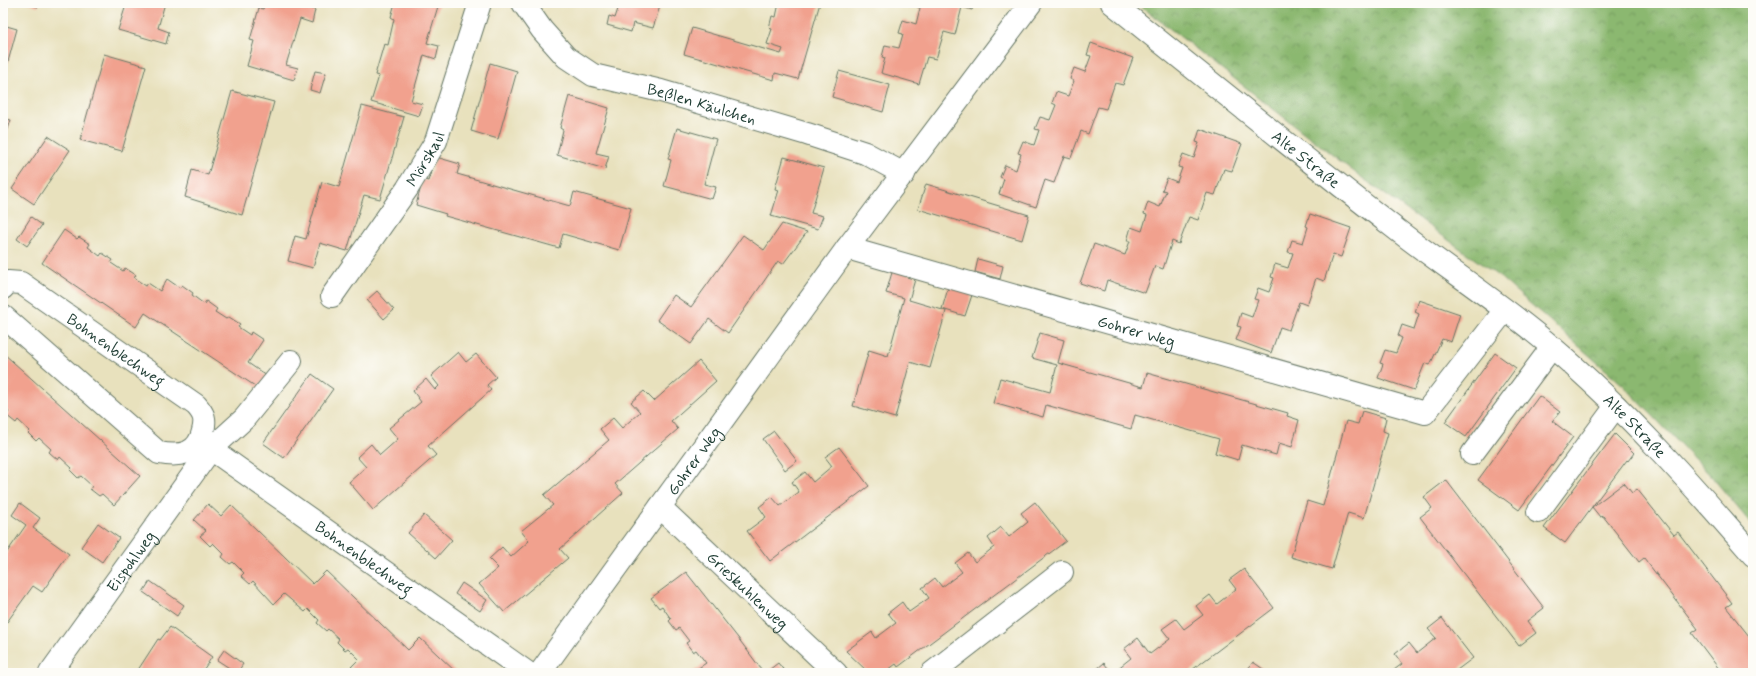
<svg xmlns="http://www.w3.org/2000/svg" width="1756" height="676" font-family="Mynerve,sans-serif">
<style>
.forest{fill:url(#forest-crowns);stroke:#557a52}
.building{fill:#f1a18e}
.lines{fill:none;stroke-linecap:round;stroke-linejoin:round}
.minor-casing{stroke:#657664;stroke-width:24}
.minor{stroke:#fff;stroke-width:22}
.labels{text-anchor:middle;stroke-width:3;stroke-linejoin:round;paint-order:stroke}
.street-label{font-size:16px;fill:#1f3d34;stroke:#fdfcf7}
</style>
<defs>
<pattern id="forest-crowns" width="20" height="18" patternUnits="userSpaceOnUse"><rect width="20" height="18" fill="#8bb870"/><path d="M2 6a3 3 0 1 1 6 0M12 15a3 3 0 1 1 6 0" fill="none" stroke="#71975d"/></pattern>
</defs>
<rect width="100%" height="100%" fill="#fdfcf7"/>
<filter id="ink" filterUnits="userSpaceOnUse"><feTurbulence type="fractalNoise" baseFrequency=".025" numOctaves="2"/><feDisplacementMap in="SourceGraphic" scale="8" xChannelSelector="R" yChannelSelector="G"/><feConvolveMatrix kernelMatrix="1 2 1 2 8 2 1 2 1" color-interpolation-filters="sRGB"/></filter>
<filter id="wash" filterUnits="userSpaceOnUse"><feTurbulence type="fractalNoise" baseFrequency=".012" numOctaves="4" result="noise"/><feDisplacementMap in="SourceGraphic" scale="16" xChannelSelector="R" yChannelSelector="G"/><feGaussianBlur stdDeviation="0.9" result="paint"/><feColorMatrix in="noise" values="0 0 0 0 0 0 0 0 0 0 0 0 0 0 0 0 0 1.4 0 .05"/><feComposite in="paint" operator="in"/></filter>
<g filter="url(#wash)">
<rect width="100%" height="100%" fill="#e8e1bd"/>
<polygon class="forest" points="1137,3 1753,3 1753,526 1712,477 1623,385 1501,278 1357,174"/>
<g id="blocks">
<g class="building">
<polygon points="27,3 39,3 38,7"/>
<polygon points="123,3 165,3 158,28 169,32 166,44 118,30 126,5"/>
<polygon points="265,3 304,3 303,6 315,10 312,23 300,19 286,65 298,68 294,80 247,66 254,41 250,40 259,8 263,9"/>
<polygon points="395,3 439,3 427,43 439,46 436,59 424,55 411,101 423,104 419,116 371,102 379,76 375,75 384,44 388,45 394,19 391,17"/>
<polygon points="620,3 661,3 653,28 633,23 631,32 607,25 609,16 615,18"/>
<polygon points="779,3 820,3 798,79 775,73 774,80 684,54 692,28 781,54 783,49 767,44 772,29 769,28 772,16 776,17"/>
<polygon points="918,3 974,3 972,10 962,7 955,35 944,32 936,59 927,57 919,84 881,73 885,58 882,57 885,45 899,48 903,34 899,33 903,20 916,24 920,8 917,7"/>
<polygon points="3,25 17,29 3,80"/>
<polygon points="1091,43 1133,58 1123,85 1115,83 1106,109 1098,107 1088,134 1081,131 1071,158 1064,156 1054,183 1045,180 1036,207 999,194 1004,179 1000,177 1005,165 1016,170 1021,154 1018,153 1023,141 1034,145 1039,130 1035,129 1040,117 1050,120 1056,105 1052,103 1056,92 1068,96 1074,81 1070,79 1074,68 1085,72 1091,56 1087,55"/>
<polygon points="104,54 146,66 122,151 80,140"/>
<polygon points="490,63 517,71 498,139 471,131"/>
<polygon points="315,71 326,73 320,93 310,90"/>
<polygon points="839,71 890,85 883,112 832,97"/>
<polygon points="232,91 274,102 242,215 185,197 192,170 208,175"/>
<polygon points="569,96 609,108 596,153 609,156 605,169 557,155 563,130 560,128"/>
<polygon points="362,106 404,117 380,199 364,195 347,251 320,243 313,268 288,261 295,236 306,239 322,182 339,187"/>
<polygon points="3,118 11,120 3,144"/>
<polygon points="677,128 716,139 704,184 716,187 712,199 664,186 671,160 668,159"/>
<polygon points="1200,129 1242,144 1232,171 1224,169 1215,195 1207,193 1198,220 1189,217 1179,244 1172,241 1163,269 1155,266 1145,293 1107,280 1104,291 1080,283 1094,244 1125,255 1130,241 1127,241 1131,227 1142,231 1147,215 1144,214 1148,202 1160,207 1166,191 1162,190 1167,178 1177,182 1182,168 1178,167 1183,154 1194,158 1199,143 1196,142"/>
<polygon points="48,136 70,150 34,204 12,189"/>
<polygon points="436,157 460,164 457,174 570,206 574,192 631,208 619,250 563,234 559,248 445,216 446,214 416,205 423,179 428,181"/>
<polygon points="784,157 824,168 811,213 823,216 818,229 771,216 779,190 775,189"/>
<polygon points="926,184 1029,215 1022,240 918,209"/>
<polygon points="1310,214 1351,228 1341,257 1333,254 1324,281 1316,278 1307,305 1299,302 1289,330 1280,327 1271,353 1236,340 1241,327 1237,326 1241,313 1252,317 1258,300 1254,299 1258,288 1269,292 1274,278 1271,277 1275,264 1288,268 1293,253 1288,252 1292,240 1303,243 1308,227 1306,226"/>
<polygon points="31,217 42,225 27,246 17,239"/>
<polygon points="782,224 807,232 783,264 778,261 728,333 709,319 691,344 657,320 674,295 691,307 743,235 764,250"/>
<polygon points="64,230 77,239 79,237 90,244 88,247 100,256 102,253 113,260 111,263 123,271 125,268 136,275 134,278 146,286 148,283 160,291 167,279 180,288 182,285 193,293 192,295 204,304 206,301 217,309 215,312 226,319 229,317 240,324 238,327 250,335 251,332 263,340 248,363 267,376 258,388 145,313 136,327 42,263"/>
<polygon points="978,259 1003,266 1000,279 975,272"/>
<polygon points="893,269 916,276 909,300 946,311 930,368 910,362 895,418 853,406 869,350 888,356 904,298 886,293"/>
<polygon points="949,285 973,292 965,316 942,309"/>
<polygon points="377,291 394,310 384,319 367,300"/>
<polygon points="1419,300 1460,314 1451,342 1442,339 1430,365 1425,363 1414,390 1378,378 1383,364 1380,363 1385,350 1396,353 1402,338 1398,336 1402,325 1414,329 1419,314 1415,312"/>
<polygon points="1040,333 1064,340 1058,363 1143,387 1147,373 1288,413 1287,416 1299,420 1292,447 1279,443 1276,455 1242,445 1238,460 1215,453 1219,439 1135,415 1131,429 1046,405 1043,417 993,403 1000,378 1050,392 1057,365 1032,358"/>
<polygon points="458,352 466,362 476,354 496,377 487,385 491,390 428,446 436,455 373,510 349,482 366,467 357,457 371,444 380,455 398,439 389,428 421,402 413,391 426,379 435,390 439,386 431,376"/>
<polygon points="3,353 140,476 114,505 102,494 99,496 90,489 92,486 81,476 78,478 70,470 72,468 60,457 58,460 49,452 51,449 39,438 36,441 28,433 30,431 18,420 16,423 6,415 9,412 3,407"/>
<polygon points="1495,353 1516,368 1466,437 1445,422"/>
<polygon points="699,361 716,381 671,421 678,429 615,484 623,493 560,549 568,558 504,612 479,584 498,568 489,559 502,547 511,557 529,541 521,531 553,505 544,495 609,440 600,429 613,418 622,428 640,412 631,402 644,391 654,401"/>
<polygon points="312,374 333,389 284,458 263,443"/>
<polygon points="1539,396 1560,412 1552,421 1573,437 1519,510 1478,480"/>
<polygon points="1362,411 1386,418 1383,431 1388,433 1364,518 1348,513 1332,569 1291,557 1307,501 1323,506 1346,421 1358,424"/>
<polygon points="774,431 797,461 785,470 763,439"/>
<polygon points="1615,434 1634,453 1628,461 1627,460 1565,543 1544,528"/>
<polygon points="839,447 869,486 770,561 747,531 766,517 759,507 772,497 780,506 799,492 792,482 805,472 813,482 832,466 825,457"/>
<polygon points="1446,480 1544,608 1527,621 1536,633 1519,646 1420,517 1432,508 1424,497"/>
<polygon points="1624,483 1632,493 1637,489 1674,535 1678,532 1732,603 1726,607 1753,641 1753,673 1722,673 1692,633 1698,629 1644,558 1639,562 1603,516 1600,517 1592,507"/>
<polygon points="1035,502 1066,541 898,667 896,664 884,673 869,673 846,651 872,632 876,638 896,623 888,613 902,602 909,612 929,598 922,588 935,578 942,587 962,572 955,563 968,553 975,562 994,547 988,538 1001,527 1009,537 1028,522 1021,513"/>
<polygon points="20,503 40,518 33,528 69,554 42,592 33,586 7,622 3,619 3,558 26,525 12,515"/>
<polygon points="208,504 221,516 231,505 313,584 326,571 408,650 420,638 457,673 394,673 390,669 386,673 358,673 351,667 359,659 348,648 345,650 337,642 339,639 328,629 326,631 317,623 319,620 308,609 305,612 284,594 274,604 253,581 250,584 241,576 244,573 233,562 230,564 222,557 224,554 213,543 210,546 200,536 206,531 194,520"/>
<polygon points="424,515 452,540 436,558 408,533"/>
<polygon points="98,523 119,538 102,562 81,547"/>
<polygon points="1244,569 1274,608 1188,673 1092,673 1104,663 1112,673 1131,658 1124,649 1138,638 1150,654 1170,639 1162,629 1176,619 1184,629 1203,615 1196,606 1210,595 1217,604 1236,589 1229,580"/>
<polygon points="686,572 738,638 764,673 691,673 706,663 696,650 693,652 686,643 689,641 679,628 676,630 669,621 671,619 662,606 659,608 651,598"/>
<polygon points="150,581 184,605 177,616 143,592"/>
<polygon points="462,583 487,600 480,611 455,594"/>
<polygon points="1442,618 1473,658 1453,673 1390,673 1402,664 1395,654 1409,643 1417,653 1436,638 1428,629"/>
<polygon points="170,627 212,657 201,673 136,673 158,639 160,640"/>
<polygon points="224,650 243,664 237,673 217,660"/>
<polygon points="1253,662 1266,671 1269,673 1245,673"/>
<polygon points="778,663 786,673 765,673"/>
</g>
</g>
</g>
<g filter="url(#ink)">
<use href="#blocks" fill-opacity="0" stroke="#657664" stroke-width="1"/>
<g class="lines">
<g class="minor-casing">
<g id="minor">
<path id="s1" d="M 523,3 L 542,30 L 566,57 L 593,75 L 661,91 L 807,134 L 865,153 L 904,174"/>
<path id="s2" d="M 1112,3 C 1205,78 1298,153 1392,226 C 1444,267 1501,303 1552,347 C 1625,409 1690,482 1753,555"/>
<path id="s3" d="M 847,248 L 1425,413 L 1505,310"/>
<path id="s4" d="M 3,288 L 8,282 L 21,283 L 196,405 C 204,414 206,419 203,431 C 198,454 181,457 159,453 L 3,316"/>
<path id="s5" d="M 332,296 L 407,189 L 436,141 L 480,3"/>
<path id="s6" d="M 201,442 L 528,673"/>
<polyline points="1472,454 1552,347"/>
<path id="s7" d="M 660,507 L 836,673"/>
<polyline points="1538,512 1616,406"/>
<path id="s8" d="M 50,673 L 211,449 L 244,419 L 291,361"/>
<path id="s9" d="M 540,673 L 847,248 L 1031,3"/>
<polyline points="932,673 1062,572"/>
</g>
</g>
<use href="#minor" class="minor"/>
</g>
</g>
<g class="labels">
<g class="street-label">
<text dy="6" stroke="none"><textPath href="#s1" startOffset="214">Beßlen Käulchen</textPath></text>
<text dy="6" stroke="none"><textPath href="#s5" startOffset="166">Mörskaul</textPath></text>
<text dy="6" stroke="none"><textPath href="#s2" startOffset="249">Alte Straße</textPath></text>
<text dy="6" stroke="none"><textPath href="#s3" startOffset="301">Gohrer Weg</textPath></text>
<text dy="6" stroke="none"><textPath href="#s4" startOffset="137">Bohnenblechweg</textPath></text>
<text dy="6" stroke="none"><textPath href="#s2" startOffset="673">Alte Straße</textPath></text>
<text dy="6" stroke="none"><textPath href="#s9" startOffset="262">Gohrer Weg</textPath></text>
<text dy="6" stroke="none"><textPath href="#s6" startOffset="200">Bohnenblechweg</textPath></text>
<text dy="6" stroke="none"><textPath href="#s8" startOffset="138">Eispohlweg</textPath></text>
<text dy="6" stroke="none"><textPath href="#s7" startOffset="121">Grieskuhlenweg</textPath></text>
</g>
</g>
<rect width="1756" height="676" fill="none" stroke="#fdfcf7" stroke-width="16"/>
</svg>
